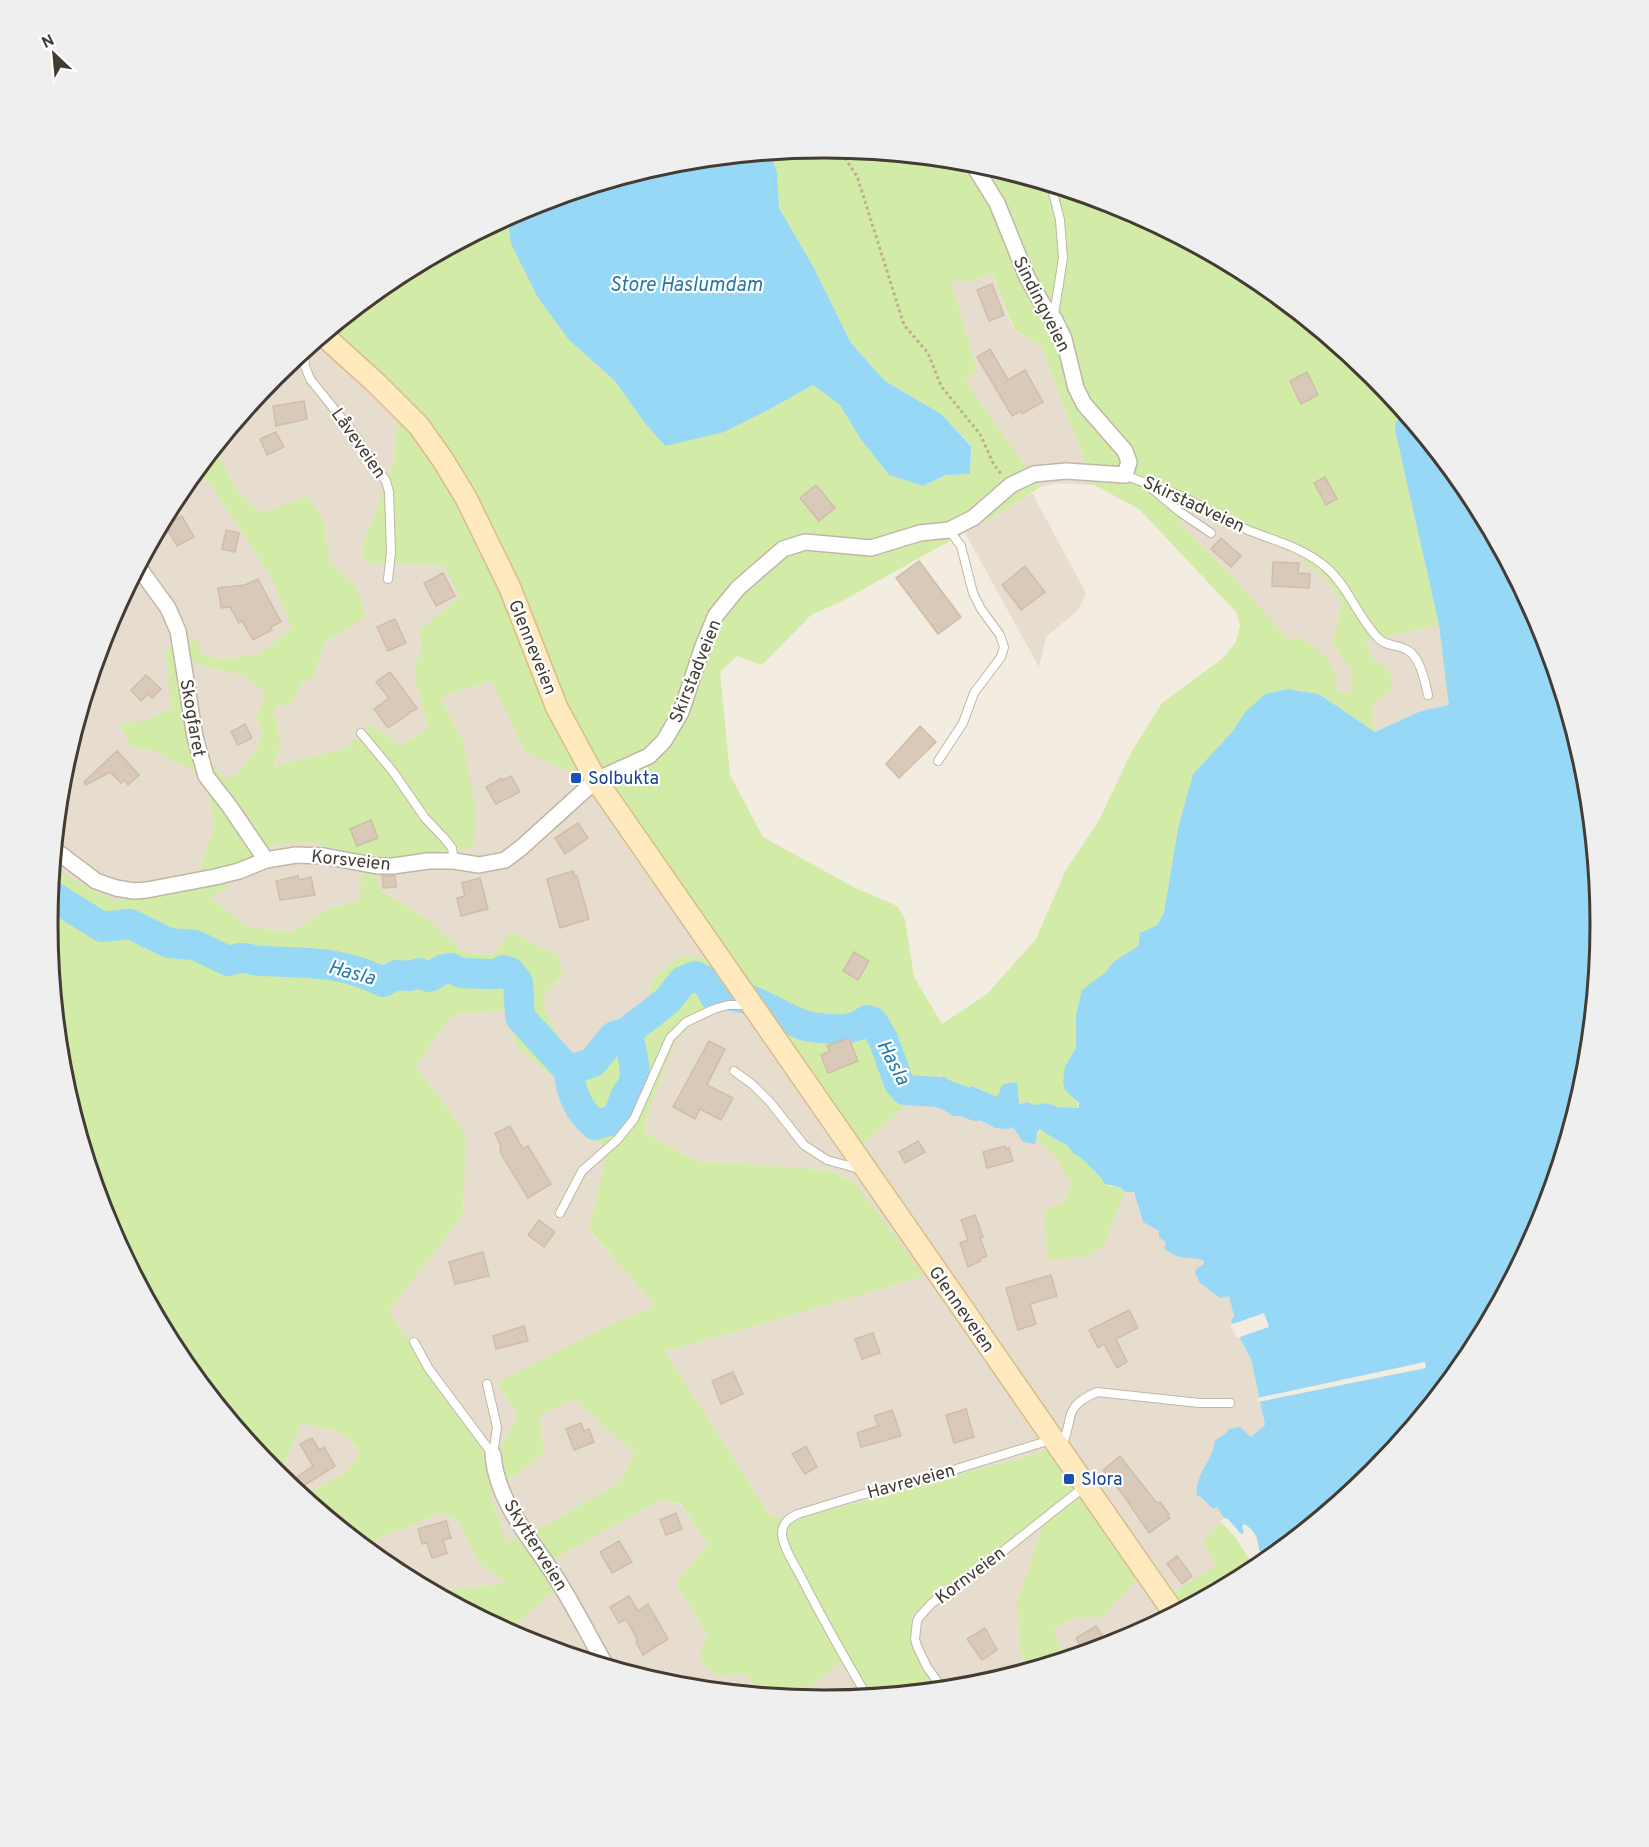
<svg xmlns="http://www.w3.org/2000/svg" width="1649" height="1847" font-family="Overpass,sans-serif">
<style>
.residential{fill:#e7ddcf}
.green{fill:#d2eba6;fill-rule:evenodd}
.water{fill:#97d8f6}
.pier{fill:#f3ece1}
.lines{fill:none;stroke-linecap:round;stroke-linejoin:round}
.river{stroke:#97d8f6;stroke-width:30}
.building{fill:#d8c9b9;stroke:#d0bda9;stroke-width:1.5}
.service-casing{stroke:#c1b6a6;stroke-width:10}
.minor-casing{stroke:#c1b6a6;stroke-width:18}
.secondary-casing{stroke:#d7bd8c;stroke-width:24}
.path{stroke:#c2ad93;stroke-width:3;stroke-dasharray:3 3;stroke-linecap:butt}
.service{stroke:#fff;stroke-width:8}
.minor{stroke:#fff;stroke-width:15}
.secondary{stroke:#ffeabf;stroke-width:21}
.transit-dot{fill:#1a4fb4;stroke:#fff;stroke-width:2}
.labels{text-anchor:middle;stroke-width:4.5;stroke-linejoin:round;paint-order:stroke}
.street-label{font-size:18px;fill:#443b32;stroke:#fff}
.transit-label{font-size:18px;fill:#164399;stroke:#fff;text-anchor:start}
.water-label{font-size:20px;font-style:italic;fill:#217aa7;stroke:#fff}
.rim{fill:none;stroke:#443b32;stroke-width:3}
</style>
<rect width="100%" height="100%" fill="#f3ece1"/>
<g class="residential">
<polygon points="992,273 1013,329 1041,346 1094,485 1057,483 1040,487 965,380 977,370 957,301 949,284 962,278 965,283"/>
<polygon points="334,327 375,372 398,421 393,463 360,554 367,563 444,565 461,597 420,629 421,651 413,670 428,728 400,746 371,724 345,748 274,768 281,742 274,713 278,705 292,704 301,683 313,679 325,641 346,630 366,615 357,587 330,562 323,519 261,513 237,491 215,448 276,374"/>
<polygon points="207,478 270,575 293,627 262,653 222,660 200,653 166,652 172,709 146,720 132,747 155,751 197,773 208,790 214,825 198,875 117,901 53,869 63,772 107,626 170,509 198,483"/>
<polygon points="1032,493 1086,593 1078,610 1046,637 1039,667 964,531 1007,509"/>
<polygon points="1191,512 1293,553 1326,579 1342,604 1332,644 1351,669 1354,694 1336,690 1288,641 1240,584 1179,523"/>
<polygon points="1439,625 1450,705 1421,711 1375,732 1372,703 1373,660 1366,641"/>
<polygon points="187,660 209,668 245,675 253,684 262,686 264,699 256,717 262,731 256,751 235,776 223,779 189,737"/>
<polygon points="491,681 525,752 594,763 605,772 859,1146 941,1074 943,1076 942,1084 938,1092 953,1116 972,1116 995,1128 1013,1127 1018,1135 1035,1144 1036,1139 1054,1155 1071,1183 1064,1203 1104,1245 1125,1192 1132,1191 1137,1199 1137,1205 1142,1218 1156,1228 1166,1242 1203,1260 1204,1264 1196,1269 1229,1296 1234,1316 1231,1321 1251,1359 1265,1425 1251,1437 1225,1434 1215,1440 1214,1450 1198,1482 1200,1496 1213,1508 1217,1507 1224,1518 1204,1541 1217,1566 1171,1594 1181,1609 1121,1641 1065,1658 1053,1629 1073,1618 1102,1617 1074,1490 1049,1450 800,1518 771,1517 665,1351 703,1341 923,1276 855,1183 832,1170 696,1161 645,1133 646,1118 675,1042 703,1015 706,959 681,956 654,977 647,1001 589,1053 571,1060 547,1014 542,995 563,977 492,955 465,953 427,919 379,889 377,876 393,860 463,741 440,697"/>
<polygon points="309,842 361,855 360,900 329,909 290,932 248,927 209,896 226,888 240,863 277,844"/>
<polygon points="508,1010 516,1045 557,1082 591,1134 607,1152 589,1231 656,1307 601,1329 497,1384 518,1417 502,1445 481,1446 453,1410 389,1311 463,1215 466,1134 416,1066 452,1015"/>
<polygon points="574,1399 635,1454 619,1483 546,1525 507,1542 490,1495 544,1453 540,1415"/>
<polygon points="301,1423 342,1433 360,1452 347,1471 307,1494 281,1474"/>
<polygon points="663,1499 681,1505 708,1544 676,1583 707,1635 718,1677 744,1674 766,1694 673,1685 527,1641 508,1631 554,1590 541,1565"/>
<polygon points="1048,1510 1021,1653 1031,1668 976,1685 939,1689 912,1646 912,1615"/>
<polygon points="440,1513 458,1520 479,1563 507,1583 447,1590 441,1595 393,1569 363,1545"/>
<polygon points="840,1663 869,1696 824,1700 806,1698 804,1691"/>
</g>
<g class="green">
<path d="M 825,147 L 976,162 L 1122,206 L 1256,278 L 1374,375 L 1396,402 L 1400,419 L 1395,423 L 1395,430 L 1439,625 L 1366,641 L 1373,660 L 1388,668 L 1394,690 L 1372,703 L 1375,732 L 1319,694 L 1288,689 L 1265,694 L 1245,712 L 1233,731 L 1193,774 L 1178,828 L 1164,913 L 1157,925 L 1140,933 L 1138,946 L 1113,962 L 1106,972 L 1082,991 L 1076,1015 L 1076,1048 L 1065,1066 L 1079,1108 L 1058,1107 L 1046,1103 L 1034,1105 L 1028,1102 L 1018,1104 L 1017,1095 L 1000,1088 L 997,1097 L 973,1086 L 966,1091 L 940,1074 L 860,1147 L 605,772 L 594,763 L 569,772 L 525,752 L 491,681 L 440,697 L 463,741 L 476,811 L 474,848 L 393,860 L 377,876 L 379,889 L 427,919 L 465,953 L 492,955 L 512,932 L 559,957 L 563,976 L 543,995 L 547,1014 L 571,1060 L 589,1053 L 647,1001 L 654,977 L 681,956 L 706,959 L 731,996 L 703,1015 L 675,1042 L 646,1118 L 645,1133 L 696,1161 L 831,1170 L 855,1183 L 924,1276 L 703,1341 L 665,1351 L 771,1517 L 800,1518 L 1049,1450 L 1074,1490 L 1138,1579 L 1102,1617 L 1073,1618 L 1053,1629 L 1065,1658 L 1031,1668 L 1021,1653 L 1017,1603 L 1047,1511 L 912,1615 L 912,1646 L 939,1689 L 869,1696 L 840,1663 L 804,1691 L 806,1698 L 766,1694 L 744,1674 L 718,1677 L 699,1659 L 707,1635 L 676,1583 L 708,1544 L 681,1504 L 663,1499 L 542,1565 L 554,1590 L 508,1631 L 441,1595 L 447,1590 L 506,1583 L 479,1563 L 458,1520 L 440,1513 L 363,1545 L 275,1472 L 179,1355 L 107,1220 L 63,1075 L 48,923 L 53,869 L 117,901 L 198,875 L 214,825 L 208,790 L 197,773 L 155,751 L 131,747 L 119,724 L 146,720 L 171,709 L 166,652 C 177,643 184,640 198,640 L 200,653 L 222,660 L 262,653 L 292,627 L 270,575 L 207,479 L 198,483 L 170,509 L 179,492 L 215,448 L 237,491 L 261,513 L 308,496 L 323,519 L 330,562 L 357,587 L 366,616 L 346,630 L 325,641 L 313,679 L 301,683 L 292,705 L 278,705 L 274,713 L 281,742 L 274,767 L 345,748 L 371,724 L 400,746 L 428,728 L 413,670 L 421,651 L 420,629 L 460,597 L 444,565 L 367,563 L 360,554 L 393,463 L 398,421 L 375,372 L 334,327 L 393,278 L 507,217 L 511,244 L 538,298 L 569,340 L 615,381 L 644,422 L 665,446 L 768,410 L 813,385 L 840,405 L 860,438 L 889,475 L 923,486 L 946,475 L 970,474 L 971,445 L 941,414 L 885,381 L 851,343 L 813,266 L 779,208 L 777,172 L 770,152 ZM 992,273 L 1014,329 L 1041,346 L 1094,485 L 1139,509 L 1237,613 L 1240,626 L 1236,642 L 1222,659 L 1162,703 L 1133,749 L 1098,822 L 1066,870 L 1036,939 L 987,994 L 942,1024 L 914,977 L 905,919 L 897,906 L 855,888 L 763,837 L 730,775 L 720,672 L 737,656 L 762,665 L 811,615 L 842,601 L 1007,509 L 1040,487 L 965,380 L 977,370 L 957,301 L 950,284 L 962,278 L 965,283 ZM 1191,512 L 1293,553 L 1326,579 L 1342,604 L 1332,644 L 1351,669 L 1353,694 L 1336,690 C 1338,662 1320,651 1300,637 L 1288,640 L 1240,584 L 1179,523 ZM 187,660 L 209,668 L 245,675 L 253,684 L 262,687 L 264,699 L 256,717 L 262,731 L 256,751 L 235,776 L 224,778 L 189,737 ZM 309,842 L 361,855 L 360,900 L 329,909 L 290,932 L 248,927 L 210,897 L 226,888 L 240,863 L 277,844 ZM 508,1010 L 516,1045 L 557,1082 L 591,1134 L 607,1152 L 589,1230 L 655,1306 L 601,1329 L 497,1383 L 518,1417 L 502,1445 L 481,1446 L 453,1410 L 389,1311 L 463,1215 L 466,1134 L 416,1066 L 452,1015 ZM 574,1399 L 635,1454 L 619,1483 L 546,1525 L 507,1542 L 490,1495 L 544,1453 L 540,1415 ZM 301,1423 L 342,1433 L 360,1451 L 347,1471 L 307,1494 L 281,1474 Z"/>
<polygon points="1040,1129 1053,1138 1067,1145 1074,1154 1080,1157 1108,1186 1120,1187 1125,1192 1104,1245 1090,1255 1049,1261 1043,1211 1064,1203 1071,1183 1054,1155 1036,1139"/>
<polygon points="1221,1522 1235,1537 1256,1569 1181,1609 1171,1594 1216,1566 1203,1541"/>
</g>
<g class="water">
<polygon points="770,152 777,172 779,208 813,266 851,343 885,381 941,414 971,446 970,474 946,475 923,486 889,475 860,438 840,405 813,385 768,410 724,432 665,446 644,422 615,381 569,340 538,298 511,244 507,217 528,206 673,162"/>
<path d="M 1396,402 L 1470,492 L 1542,627 L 1586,772 L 1601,924 L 1586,1075 L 1542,1221 L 1470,1355 L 1373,1473 L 1272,1556 L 1269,1552 L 1264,1554 L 1259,1550 C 1258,1538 1255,1530 1244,1524 L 1242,1526 L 1244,1533 L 1241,1534 L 1228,1519 L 1224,1518 L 1217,1507 L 1213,1509 L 1200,1496 L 1197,1496 C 1193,1477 1214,1459 1215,1440 L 1225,1434 L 1229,1429 L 1240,1427 L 1251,1437 L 1265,1425 L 1251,1359 L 1231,1321 L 1234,1316 L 1229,1296 L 1220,1298 L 1200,1283 L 1195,1273 L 1196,1269 L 1204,1264 L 1203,1260 C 1186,1256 1179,1261 1164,1248 L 1166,1242 L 1159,1237 L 1159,1231 L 1143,1222 L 1134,1192 L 1125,1192 L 1120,1187 L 1105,1184 L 1101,1178 L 1080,1157 L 1074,1154 L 1067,1145 L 1053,1138 L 1040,1129 L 1038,1131 L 1035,1144 L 1023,1142 L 1013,1127 L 1008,1129 L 995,1128 L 972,1116 L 953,1116 L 941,1108 L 938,1092 L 943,1076 L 966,1091 L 972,1086 L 997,1097 L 1002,1085 L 1013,1082 L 1017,1083 L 1019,1104 L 1028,1102 L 1034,1105 L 1046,1103 L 1058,1107 L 1079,1108 L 1079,1103 L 1065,1090 L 1063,1083 L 1065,1066 L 1076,1048 L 1076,1015 L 1082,990 L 1106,972 L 1113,962 L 1138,946 L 1140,933 L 1157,925 L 1164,913 L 1178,828 L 1193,774 L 1233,731 L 1245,712 L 1265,694 L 1288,689 L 1319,694 L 1375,732 L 1421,711 L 1449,705 L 1439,625 L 1395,430 L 1395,423 L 1400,419 Z"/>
</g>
<g class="pier">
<polygon points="1264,1313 1269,1327 1237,1338 1230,1325"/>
<polygon points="1425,1362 1426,1368 1258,1402 1257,1398"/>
</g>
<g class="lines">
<g class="river">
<path d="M 51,895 L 102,927 L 130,924 L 169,943 L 195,945 L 228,961 C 249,954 246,961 264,961 C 309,963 341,961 383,982 L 396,975 L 410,976 L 419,973 L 429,977 L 444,969 L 451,968 L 461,973 L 487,974 L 498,974 L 503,970 L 510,972 L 518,982 L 520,1017 L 569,1071 L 593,1062 L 614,1036 L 627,1032 L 667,1001 L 683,981 L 695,976 L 707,982 L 715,997 C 745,989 775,1015 803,1025 C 812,1028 821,1028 831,1029 C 844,1030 856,1029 867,1020 L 873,1022 L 883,1039 L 899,1083 L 905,1090 L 938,1092 L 976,1106"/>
<path d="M 569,1071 C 570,1092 579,1111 595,1125 C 621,1119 617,1117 626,1095 C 628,1091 632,1087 633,1083 C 638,1070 630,1045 627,1032"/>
</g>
</g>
<g class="building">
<polygon points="992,284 1004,315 989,321 977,290"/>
<polygon points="990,349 1008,380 1025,370 1043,402 1022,414 1021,411 1012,416 977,357"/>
<polygon points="1307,372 1318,395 1301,404 1290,381"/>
<polygon points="304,401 307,419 276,426 273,406"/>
<polygon points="276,432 284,447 267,455 260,439"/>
<polygon points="1325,477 1337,499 1326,505 1314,483"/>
<polygon points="816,485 835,508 819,521 800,498"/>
<polygon points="182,516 194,537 177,546 165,525"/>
<polygon points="226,530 239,533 235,552 222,549"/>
<polygon points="1221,538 1241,556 1231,567 1211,549"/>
<polygon points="919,561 961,617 938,634 896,578"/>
<polygon points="1273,562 1299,563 1298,573 1310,574 1309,588 1272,586"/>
<polygon points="1025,566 1045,592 1021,610 1002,585"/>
<polygon points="443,573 455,596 436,606 424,583"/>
<polygon points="258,579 281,622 271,627 272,630 253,640 242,621 239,623 230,607 221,608 218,588 245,585"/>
<polygon points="395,619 406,643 388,651 377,627"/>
<polygon points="390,672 417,708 388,728 374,709 389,698 376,682"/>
<polygon points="146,675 161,689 152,698 148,694 141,701 131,690"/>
<polygon points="245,724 252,738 238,745 231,732"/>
<polygon points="920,726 936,742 899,778 886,764"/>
<polygon points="117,751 139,775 128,785 124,780 121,783 110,772 86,785 84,782"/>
<polygon points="511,776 520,792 496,804 486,787 502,778 503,780"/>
<polygon points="371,820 378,838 357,846 350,829"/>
<polygon points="578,823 588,838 565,854 555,838"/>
<polygon points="573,871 575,877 577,876 589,919 560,928 547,879"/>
<polygon points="298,876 299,880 311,877 315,895 280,900 276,881"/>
<polygon points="382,876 395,876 396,887 383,888"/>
<polygon points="480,878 488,909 461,916 457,898 465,896 462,883"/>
<polygon points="854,952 869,961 858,980 843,971"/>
<polygon points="849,1038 858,1061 828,1073 821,1055 830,1051 827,1046"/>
<polygon points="709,1041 725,1049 707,1085 733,1098 721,1120 700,1109 695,1119 673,1107"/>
<polygon points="510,1126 523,1149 528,1146 551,1184 528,1198 501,1154 500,1144 495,1133"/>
<polygon points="918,1141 925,1152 905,1163 899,1152"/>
<polygon points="1005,1146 1006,1149 1009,1148 1013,1161 987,1168 983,1152"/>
<polygon points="975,1215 983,1237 980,1238 987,1256 980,1259 981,1261 968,1267 960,1243 968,1240 961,1220"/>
<polygon points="539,1220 555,1232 544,1247 528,1235"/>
<polygon points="483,1252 489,1276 455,1284 449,1262"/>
<polygon points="1051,1275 1057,1296 1030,1304 1036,1324 1018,1330 1006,1288"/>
<polygon points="1129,1310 1138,1328 1116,1339 1127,1362 1117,1368 1104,1344 1098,1348 1089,1330"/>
<polygon points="524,1326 528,1341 496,1349 493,1336"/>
<polygon points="873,1333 880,1353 862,1359 855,1339"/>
<polygon points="733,1372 743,1394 721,1404 712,1381"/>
<polygon points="966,1409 974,1437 954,1443 946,1415"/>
<polygon points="892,1410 901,1436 861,1447 857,1433 878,1426 874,1416"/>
<polygon points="581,1423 584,1431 589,1429 594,1442 574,1450 566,1429"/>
<polygon points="312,1438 319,1450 324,1447 335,1466 297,1490 291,1481 313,1466 300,1444"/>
<polygon points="806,1446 817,1467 805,1474 792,1454"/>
<polygon points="1120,1456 1155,1501 1158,1503 1160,1502 1169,1514 1167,1515 1170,1518 1149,1533 1124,1496 1103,1470"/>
<polygon points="676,1513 682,1529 666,1535 660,1520"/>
<polygon points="446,1521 451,1538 443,1540 447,1553 432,1558 427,1543 422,1544 418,1529"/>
<polygon points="619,1541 632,1562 612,1573 600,1552"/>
<polygon points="1177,1556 1192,1576 1182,1584 1167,1564"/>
<polygon points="629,1596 638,1611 648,1604 668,1639 643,1655 636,1642 638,1641 626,1619 619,1623 610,1607"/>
<polygon points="1096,1626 1109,1645 1084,1652 1076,1638"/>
<polygon points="985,1628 997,1650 982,1660 967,1639"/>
</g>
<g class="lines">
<g class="service-casing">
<g id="service">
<polyline points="1051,185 1060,220 1063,258 1054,315"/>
<polyline points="304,351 305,366 310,379 351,430 386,481 389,492 391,552 388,579"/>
<polyline points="1125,475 1145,483 1180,512 1211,533"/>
<path d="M 1152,489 C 1176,487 1214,516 1236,525 C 1266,539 1301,545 1327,568 C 1348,587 1358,617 1378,638 C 1386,647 1398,644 1407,650 C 1420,656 1425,682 1428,695"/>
<polyline points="361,733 394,773 425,818 445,839 452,848 454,861"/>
<polyline points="938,761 963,723 974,693 1001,657 1004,647 1000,635 981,609 973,593 961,546 949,530"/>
<polyline points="734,1071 752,1084 770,1102 804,1145 827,1160 856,1168 860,1164"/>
<polyline points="560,1213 582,1171 618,1139 634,1119 670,1038 686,1022 714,1009 728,1005 747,1005"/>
<polyline points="414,1342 429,1369 493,1455"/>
<polyline points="487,1384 497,1427 493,1455"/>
<path d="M 1062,1445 C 1075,1417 1061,1408 1097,1392 L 1199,1403 L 1230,1403"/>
<polyline points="942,1688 927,1667 917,1646 915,1639 917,1621 920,1616 932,1603 1002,1552 1084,1487"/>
<path d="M 867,1696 C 844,1657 822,1618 801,1577 C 795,1565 783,1548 782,1534 C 782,1523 789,1518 798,1514 L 860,1495 L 924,1479 L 1044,1442 L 1050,1438"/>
</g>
</g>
<g class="minor-casing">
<g id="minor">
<polyline points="139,568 168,608 178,631 195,737 206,776 230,807 266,860"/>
<polyline points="55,850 96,881 116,888 134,891 147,890 215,877 239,871 266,860 296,855 324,856 377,866 393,866 428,861 454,861 479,865 505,860 522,847 596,780 649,756 664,741 681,712 703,646 716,615 738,588 783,549 805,542 871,548 920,533 949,530 973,518 1011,485 1034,474 1066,471 1125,475 1129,462 1125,451 1084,404 1076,388 1064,339 1055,320 1043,305 1027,277 997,203 971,161"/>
<path d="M 493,1455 C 497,1505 536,1544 560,1584 C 576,1610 590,1638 605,1664"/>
</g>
</g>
<g class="secondary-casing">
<polyline id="secondary" points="323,335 376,383 419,426 443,460 466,498 510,588 557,708 596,780 1174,1613"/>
</g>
<polyline class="path" points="838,148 857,176 904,325 928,353 941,386 980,434 994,465 1002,475"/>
<use href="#service" class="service"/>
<use href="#minor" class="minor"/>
<use href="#secondary" class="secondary"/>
</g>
<g class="transit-dot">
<rect x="570" y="772" width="12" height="12" rx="3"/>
<rect x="1063" y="1473" width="12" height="12" rx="3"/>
</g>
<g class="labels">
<g class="street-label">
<text transform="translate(1042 304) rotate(63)" y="6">Sindingveien</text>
<text transform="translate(359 443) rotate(55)" y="6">Låveveien</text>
<text transform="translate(1194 504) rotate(25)" y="6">Skirstadveien</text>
<text transform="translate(533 647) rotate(68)" y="6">Glenneveien</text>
<text transform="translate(695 671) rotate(-68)" y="6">Skirstadveien</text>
<text transform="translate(193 718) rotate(80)" y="6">Skogfaret</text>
<text transform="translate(351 860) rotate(6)" y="6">Korsveien</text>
<text transform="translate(962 1309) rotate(55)" y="6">Glenneveien</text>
<text transform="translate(911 1481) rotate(-15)" y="6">Havreveien</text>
<text transform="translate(536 1545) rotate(58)" y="6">Skytterveien</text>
<text transform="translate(970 1575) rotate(-37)" y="6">Kornveien</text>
</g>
<g class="transit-label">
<text x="588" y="784">Solbukta</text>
<text x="1081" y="1485">Slora</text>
</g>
<g class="water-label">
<text x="686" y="291">Store Haslumdam</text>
<text transform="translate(352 972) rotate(15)" y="7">Hasla</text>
<text transform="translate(894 1062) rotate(62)" y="7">Hasla</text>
</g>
</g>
<path d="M0 0H1649V1847H0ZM58 924a766 766 0 1 1 1532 0a766 766 0 1 1-1532 0Z" fill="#f0efef" fill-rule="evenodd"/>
<path class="rim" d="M58 924a766 766 0 1 1 1532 0a766 766 0 1 1-1532 0Z"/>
<g transform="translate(54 54) rotate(334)" stroke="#ffffff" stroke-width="4.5" paint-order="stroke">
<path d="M0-4.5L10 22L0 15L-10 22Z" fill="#443b32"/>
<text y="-9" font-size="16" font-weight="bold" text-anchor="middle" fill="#443b32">N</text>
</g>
</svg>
